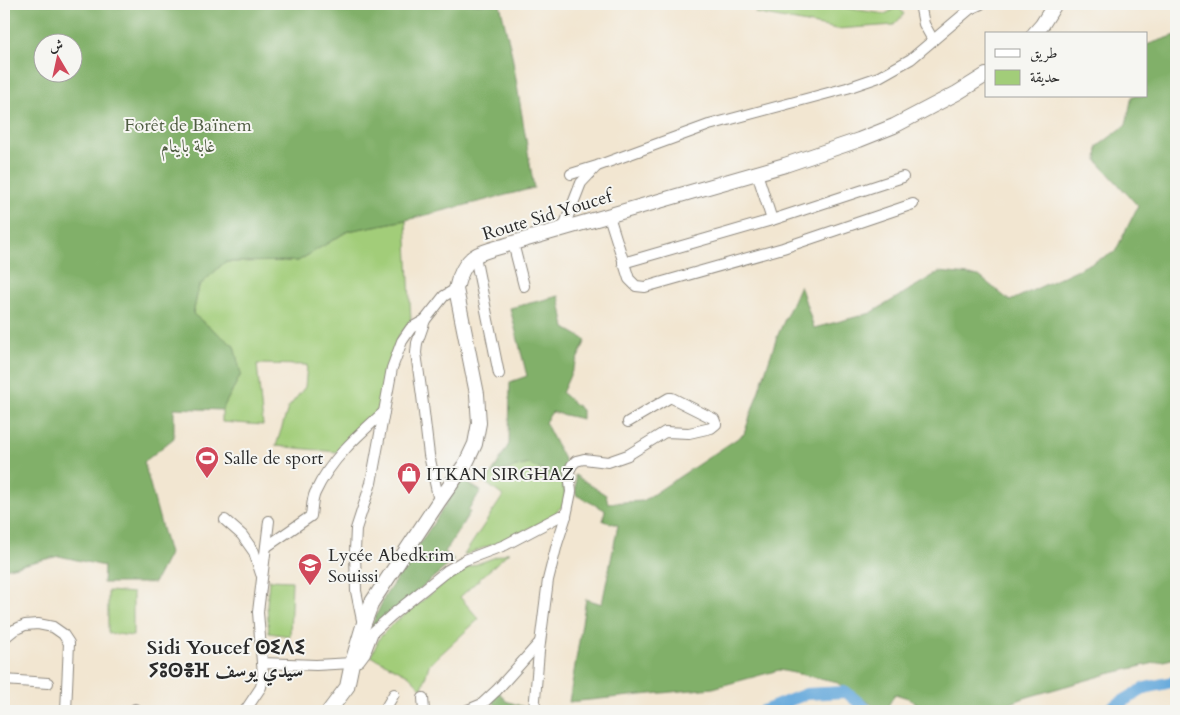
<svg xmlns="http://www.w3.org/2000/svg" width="1180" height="715" font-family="Cardo,Amiri,'Noto Sans Tifinagh',serif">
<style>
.green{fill:#a2cd79;stroke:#667c52}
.forest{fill:#81b069;stroke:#566e4a;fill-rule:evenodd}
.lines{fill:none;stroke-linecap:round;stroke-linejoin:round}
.river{stroke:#68aadc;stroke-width:12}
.minor-casing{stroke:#8e887e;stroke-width:12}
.major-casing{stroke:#8e887e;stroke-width:16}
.minor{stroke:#fff;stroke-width:10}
.major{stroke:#fff;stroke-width:14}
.labels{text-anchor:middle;stroke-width:4;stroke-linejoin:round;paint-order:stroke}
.park-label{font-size:18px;fill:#4f5c42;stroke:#f6f6f2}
.street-label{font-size:18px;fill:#2b2b2b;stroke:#f6f6f2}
.poi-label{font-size:18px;fill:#2b2b2b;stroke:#f6f6f2;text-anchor:start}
.quarter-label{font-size:20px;font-weight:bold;fill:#2b2b2b;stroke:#f6f6f2}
</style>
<rect width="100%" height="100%" fill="#f6f6f2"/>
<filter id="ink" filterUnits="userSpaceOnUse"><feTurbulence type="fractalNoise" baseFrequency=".02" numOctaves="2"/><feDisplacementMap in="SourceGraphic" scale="10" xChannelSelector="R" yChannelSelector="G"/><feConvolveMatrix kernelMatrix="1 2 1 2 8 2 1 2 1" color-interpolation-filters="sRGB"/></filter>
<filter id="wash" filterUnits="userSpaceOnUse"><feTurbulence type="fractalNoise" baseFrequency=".0096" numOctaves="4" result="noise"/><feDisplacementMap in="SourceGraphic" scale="20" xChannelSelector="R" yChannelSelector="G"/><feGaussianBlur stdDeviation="1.12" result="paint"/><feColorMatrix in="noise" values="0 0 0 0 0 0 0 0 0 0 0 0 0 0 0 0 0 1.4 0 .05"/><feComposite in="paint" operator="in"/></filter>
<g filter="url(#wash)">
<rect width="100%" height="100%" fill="#f2e6d1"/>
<g class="green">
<polygon points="758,4 818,4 885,14 898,7 904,14 894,25 837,29 755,13"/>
<polygon points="406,220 411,322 399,335 387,369 381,410 357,430 337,452 276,446 288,408 305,387 307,365 257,364 263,425 222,422 222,410 241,374 193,314 199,286 225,262 298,261 348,231"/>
<polygon points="529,464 560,479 568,501 557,511 559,514 505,540 464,555 503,496 486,483 492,473"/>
<polygon points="509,552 460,597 479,619 429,665 422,689 408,675 371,656 380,637 393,624 461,570"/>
<polygon points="269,580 292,581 290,636 269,633 267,605"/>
<polygon points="108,591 133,593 133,636 108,633"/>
</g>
<g class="forest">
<path d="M 4,4 L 500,4 L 512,55 L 534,188 L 406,220 L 348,231 L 298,261 L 225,262 L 199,286 L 193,314 L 234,346 L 241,374 L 222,410 L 174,408 L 174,438 L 144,462 L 169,554 L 154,583 L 103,583 L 104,566 L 59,556 L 4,569 ZM 42,42 L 72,42 L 72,72 L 42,72 Z"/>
<polygon points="1176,35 1176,658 1108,674 1024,698 991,711 926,711 908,698 895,694 885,711 882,711 834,681 779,670 713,688 569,702 586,599 602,604 618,525 603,521 605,510 576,495 575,475 606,495 608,503 643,501 744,434 777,337 800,285 814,328 871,313 939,272 979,276 1010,301 1115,252 1138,206 1097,161 1098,146 1126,125 1132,96 1146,96 1146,45"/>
<polygon points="559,296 565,328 586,340 562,393 582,410 582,419 552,412 545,422 570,471 568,501 560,479 529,464 492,473 509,444 510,382 527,376 510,308"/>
<polygon points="462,480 481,491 468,510 470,512 445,552 454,560 368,633 385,596"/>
<polygon points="498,691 506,701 530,709 529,711 498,711 498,708 490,699"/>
</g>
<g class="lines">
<g class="river">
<polyline points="763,711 806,694 846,692 865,708 866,711"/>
<polyline points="1106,711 1145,688 1176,681"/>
</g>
</g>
</g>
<g filter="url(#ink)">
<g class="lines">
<g class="minor-casing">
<g id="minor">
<polyline points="920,4 924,24 933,40"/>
<polyline points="757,173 772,220"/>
<polyline points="571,174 597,166 709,125 847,88 879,77 911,59 970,9 981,4"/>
<polyline points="609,216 629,279 636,286 645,287 783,248 913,204"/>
<polyline points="563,229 581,183 596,167"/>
<polyline points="513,243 524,286"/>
<polyline points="475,256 499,374"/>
<polyline points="623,263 772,220 903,177"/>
<polyline points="425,320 417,343 416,353 422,396 429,455 439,501"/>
<polyline points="225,520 242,535 254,552 261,574"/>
<path d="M 266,547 L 311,516 C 312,509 312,499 315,493 C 330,460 358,435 384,412"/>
<polyline points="363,625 356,591 355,551 356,529 371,483 392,368 402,341 411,328 425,320 444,296 456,289"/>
<polyline points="4,638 14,630 25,625 38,624 53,627 63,634 69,643 66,711"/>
<polyline points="262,663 316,665 352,663 359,661 365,653 373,632 392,615 448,570 465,560 505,545 560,516 566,516"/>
<polyline points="4,680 48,683"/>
<polyline points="423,698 424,711"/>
<polyline points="133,711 135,709 139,711"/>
<polyline points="245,711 261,687 263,675 258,612 269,521"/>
<polyline points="384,711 394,694"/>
<polyline points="465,711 482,704 497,690 540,642"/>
<polyline points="534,711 539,651 548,580 557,544 566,516 571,492 569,471 572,465 576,461 584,459 608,462 628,455 665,432 689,433 711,428 716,424 714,419 672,398 669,398 628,422"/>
</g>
</g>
<g class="major-casing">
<g id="major">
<polyline points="1034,34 1042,25 1055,4"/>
<path d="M 329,711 L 347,687 L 352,663 L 363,626 L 372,602 L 439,501 L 466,463 L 475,444 L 479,423 L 477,394 L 456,289 C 458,278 465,262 475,256 C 484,250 502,247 513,243 L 785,165 L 859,140 L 894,126 L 957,93 L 986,75"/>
</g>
</g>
<use href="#minor" class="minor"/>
<use href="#major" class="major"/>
</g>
</g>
<defs>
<g id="stadium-pin" transform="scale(1.25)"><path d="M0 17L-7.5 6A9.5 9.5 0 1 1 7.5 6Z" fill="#d1495b" stroke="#f6f6f2"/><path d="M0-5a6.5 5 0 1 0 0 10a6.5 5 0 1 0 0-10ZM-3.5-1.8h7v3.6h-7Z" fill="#fff"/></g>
<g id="shop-pin" transform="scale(1.25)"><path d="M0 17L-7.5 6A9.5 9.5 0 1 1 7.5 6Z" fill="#d1495b" stroke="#f6f6f2"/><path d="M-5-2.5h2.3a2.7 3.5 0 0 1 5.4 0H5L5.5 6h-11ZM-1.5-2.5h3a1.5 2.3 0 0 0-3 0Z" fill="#fff"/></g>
<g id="school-pin" transform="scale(1.25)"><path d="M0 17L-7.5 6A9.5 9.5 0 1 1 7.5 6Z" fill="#d1495b" stroke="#f6f6f2"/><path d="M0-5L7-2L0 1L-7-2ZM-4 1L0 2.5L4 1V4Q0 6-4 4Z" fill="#fff"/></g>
</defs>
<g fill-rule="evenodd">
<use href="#stadium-pin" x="207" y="458"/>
<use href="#shop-pin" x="409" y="474"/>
<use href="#school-pin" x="310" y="565"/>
</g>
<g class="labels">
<g class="park-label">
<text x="188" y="131">Forêt de Baïnem<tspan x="188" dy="21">غابة باينام</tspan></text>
</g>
<g class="street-label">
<text transform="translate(547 215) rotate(-17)" y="6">Route Sid Youcef</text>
</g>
<g class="poi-label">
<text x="224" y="464">Salle de sport</text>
<text x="426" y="480">ITKAN SIRGHAZ</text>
<text x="328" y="561">Lycée Abedkrim<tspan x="328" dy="21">Souissi</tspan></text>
</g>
<g class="quarter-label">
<text x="226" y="654">Sidi Youcef ⵙⵉⴷⵉ<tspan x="226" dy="23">ⵢⵓⵙⴻⴼ سيدي يوسف</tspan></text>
</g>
</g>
<rect width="1180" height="715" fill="none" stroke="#f6f6f2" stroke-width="20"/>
<rect x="985" y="32" width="162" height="65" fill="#f6f6f2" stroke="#a5a5a2"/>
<rect x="995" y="49" width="25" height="8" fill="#ffffff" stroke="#a5a5a2"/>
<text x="1030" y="58" font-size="15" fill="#2b2b2b">طريق</text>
<rect x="995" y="70" width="25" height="15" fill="#a2cd79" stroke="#a5a5a2"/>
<text x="1030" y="82" font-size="15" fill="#2b2b2b">حديقة</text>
<g transform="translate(58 58) rotate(351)"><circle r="24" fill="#f6f6f2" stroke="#a5a5a2"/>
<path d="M0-4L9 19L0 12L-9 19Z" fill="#d1495b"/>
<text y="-8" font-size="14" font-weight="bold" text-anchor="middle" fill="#2b2b2b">ش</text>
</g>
</svg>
